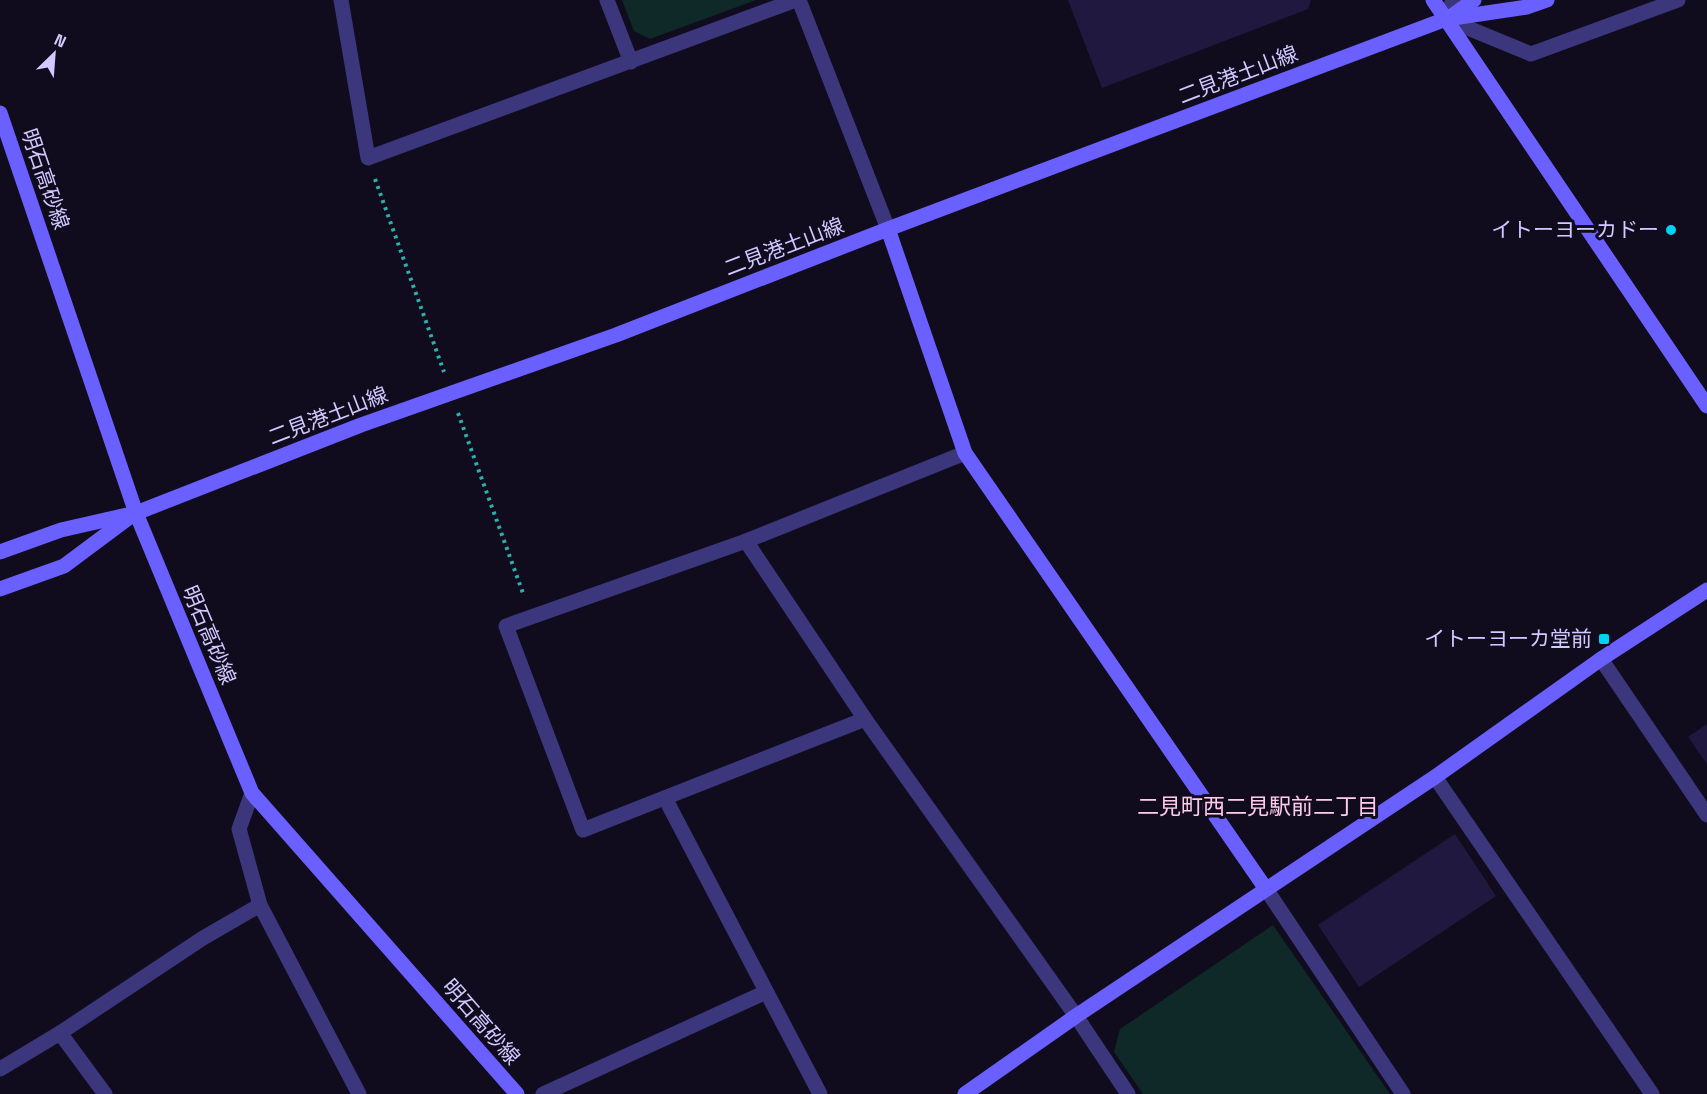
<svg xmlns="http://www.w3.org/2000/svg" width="1707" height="1094" font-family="'Space Grotesk','Noto Sans JP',sans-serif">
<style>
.green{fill:#0f2828}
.building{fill:#21183f}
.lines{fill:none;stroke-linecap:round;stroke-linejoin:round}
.path{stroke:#2dafac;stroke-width:4;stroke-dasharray:3 4.5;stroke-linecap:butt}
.street{stroke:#3c377d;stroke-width:15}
.secondary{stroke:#6a60ff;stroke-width:15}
.poi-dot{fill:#00d2f4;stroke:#100c1e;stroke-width:2}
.labels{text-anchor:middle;stroke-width:6;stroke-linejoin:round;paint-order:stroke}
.street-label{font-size:21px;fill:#d1c9ff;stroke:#100c1e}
.poi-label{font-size:21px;fill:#d1c9ff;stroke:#100c1e;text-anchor:end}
.neighbourhood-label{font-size:22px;fill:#ffcbea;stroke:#100c1e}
</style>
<rect width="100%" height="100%" fill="#100c1e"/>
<g class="green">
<polygon points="622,0 756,0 650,39 634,31"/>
<polygon points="1273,925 1390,1094 1143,1094 1114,1052 1120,1029"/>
</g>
<g class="building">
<polygon points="1068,0 1311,0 1308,9 1102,88"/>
<polygon points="1707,724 1707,764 1688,737"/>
<polygon points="1455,834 1496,896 1359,987 1318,925"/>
</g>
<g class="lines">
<g class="path">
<polyline points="375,179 444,372"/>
<polyline points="458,413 524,596"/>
</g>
<g class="street">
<polyline points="341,0 368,158 796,0"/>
<polyline points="607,0 631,62"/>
<polyline points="799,0 888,229"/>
<polyline points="1453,0 1446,19 1531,54 1678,0"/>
<polyline points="746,541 865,719 1076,1016 1128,1094"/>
<polyline points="1601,659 1707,815"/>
<polyline points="865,719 583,830 506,626 746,541 965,453"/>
<polyline points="1435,777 1652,1094"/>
<polyline points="252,793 239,829 260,905 359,1094"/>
<polyline points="665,798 820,1094"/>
<polyline points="1266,889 1403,1094"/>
<polyline points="60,1033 105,1094"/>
<polyline points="0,1069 60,1033 203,938 260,905"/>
<polyline points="543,1094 766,992"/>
</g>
<g class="secondary">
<polyline points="1433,0 1707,406"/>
<polyline points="1449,18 1474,0"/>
<polyline points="0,113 136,513 252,793 517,1094"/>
<polyline points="888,229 965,453 1266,889"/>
<polyline points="0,552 61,530 136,513 361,425 616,335 888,229 1446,19 1527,7 1547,0"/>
<polyline points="0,589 64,566 131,516"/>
<polyline points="965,1094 1076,1016 1435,777 1601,659 1707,590"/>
</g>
</g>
<g class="poi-dot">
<circle cx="1671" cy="230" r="6"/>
<rect x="1598" y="633" width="12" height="12" rx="3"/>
</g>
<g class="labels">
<g class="street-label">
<text transform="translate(1238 75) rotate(-21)" y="7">二見港土山線</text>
<text transform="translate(45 179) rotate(71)" y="7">明石高砂線</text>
<text transform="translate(784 247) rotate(-21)" y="7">二見港土山線</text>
<text transform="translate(328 416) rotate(-21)" y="7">二見港土山線</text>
<text transform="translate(209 635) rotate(67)" y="7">明石高砂線</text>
<text transform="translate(481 1022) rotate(49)" y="7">明石高砂線</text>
</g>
<g class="poi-label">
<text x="1659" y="237">イトーヨーカドー</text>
<text x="1592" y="646">イトーヨーカ堂前</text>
</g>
<g class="neighbourhood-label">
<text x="1258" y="814">二見町西二見駅前二丁目</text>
</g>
</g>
<g transform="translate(54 54) rotate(25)" stroke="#100c1e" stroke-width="4.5" paint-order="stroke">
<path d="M0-4.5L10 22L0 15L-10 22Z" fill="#d1c9ff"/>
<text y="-9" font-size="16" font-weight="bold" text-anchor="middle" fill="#d1c9ff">N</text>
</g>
</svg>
